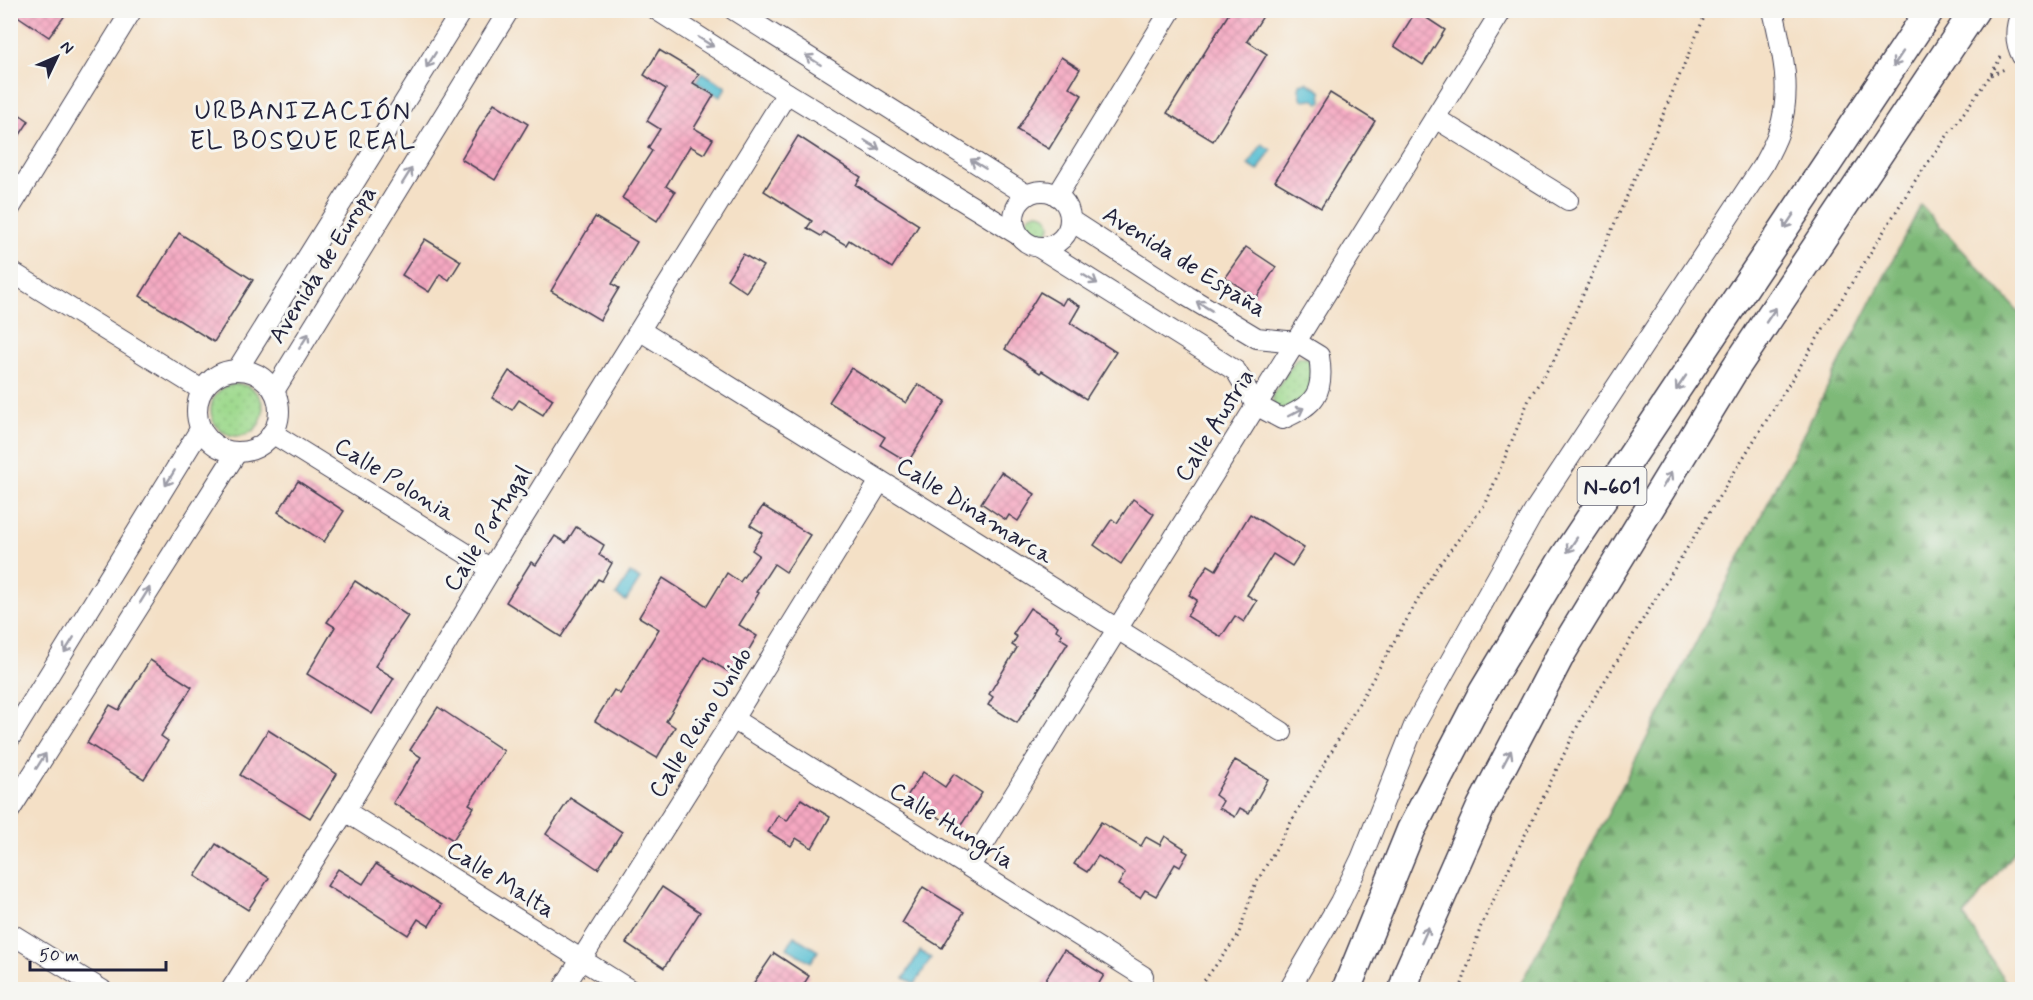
<svg xmlns="http://www.w3.org/2000/svg" width="2033" height="1000" font-family="Mynerve,sans-serif">
<style>
.grass{fill:url(#grass-dots);stroke:#607e64;stroke-width:1.5}
.forest{fill:url(#forest-firs);stroke:#506e5a;stroke-width:1.5}
.water{fill:#55bed2;stroke:#3c7086;stroke-width:1.5}
.building{fill:url(#building-cross-hatch)}
.lines{fill:none;stroke-linecap:round;stroke-linejoin:round}
.minor-casing{stroke:#423e50;stroke-width:22}
.highway-casing{stroke:#423e50;stroke-width:31}
.path{stroke:#423e50;stroke-width:3;stroke-dasharray:1.5 4.5;stroke-linecap:butt}
.minor{stroke:#fff;stroke-width:20}
.highway{stroke:#fff;stroke-width:28}
.oneway{stroke:#9c9ca7}
.labels{text-anchor:middle;stroke-width:6;stroke-linejoin:round;paint-order:stroke}
.shield{fill:#f6f6f2;stroke:#626272;stroke-width:1.5}
.shield-label{font-size:22px;font-weight:bold;fill:#22223b}
.street-label{font-size:24px;fill:#22223b;stroke:#f6f6f2}
.neighbourhood-label{font-size:26px;letter-spacing:1.5px;fill:#22223b;stroke:#f6f6f2}
</style>
<defs>
<pattern id="grass-dots" width="8" height="8" patternUnits="userSpaceOnUse" patternTransform="scale(1.5)"><rect width="8" height="8" fill="#9ed98d"/><path d="M2 2h.1M6 6h.1" fill="none" stroke="#88ba7b" stroke-width="1.8" stroke-linecap="round"/></pattern>
<pattern id="forest-firs" width="22" height="20" patternUnits="userSpaceOnUse" patternTransform="scale(1.5)"><rect width="22" height="20" fill="#7eb978"/><path d="M5 1l3.5 6h-7zM16 11l3.5 6h-7z" fill="#679664"/></pattern>
<pattern id="building-cross-hatch" width="8" height="8" patternUnits="userSpaceOnUse" patternTransform="scale(1.5)"><rect width="8" height="8" fill="#f5a8c1"/><path d="M0 0l8 8M0 8l8-8" fill="none" stroke="#d290a7"/></pattern>
</defs>
<rect width="100%" height="100%" fill="#f6f6f2"/>
<filter id="ink" filterUnits="userSpaceOnUse"><feTurbulence type="fractalNoise" baseFrequency=".0167" numOctaves="2"/><feDisplacementMap in="SourceGraphic" scale="12" xChannelSelector="R" yChannelSelector="G"/><feConvolveMatrix kernelMatrix="1 2 1 2 8 2 1 2 1" color-interpolation-filters="sRGB"/></filter>
<filter id="wash" filterUnits="userSpaceOnUse"><feTurbulence type="fractalNoise" baseFrequency=".008" numOctaves="4" result="noise"/><feDisplacementMap in="SourceGraphic" scale="24" xChannelSelector="R" yChannelSelector="G"/><feGaussianBlur stdDeviation="1.35" result="paint"/><feColorMatrix in="noise" values="0 0 0 0 0 0 0 0 0 0 0 0 0 0 0 0 0 1.4 0 .05"/><feComposite in="paint" operator="in"/></filter>
<g filter="url(#wash)">
<rect width="100%" height="100%" fill="#f4e0c6"/>
<g class="grass">
<circle cx="1038" cy="225" r="12"/>
<polygon points="1300,357 1310,359 1313,384 1304,400 1290,409 1275,410 1272,396 1296,359"/>
<circle cx="237" cy="410" r="26"/>
</g>
<polygon class="forest" points="1921,205 2022,315 2022,842 1964,916 2010,989 1518,989"/>
<g class="water">
<polygon points="702,72 726,87 720,97 696,82"/>
<polygon points="1306,82 1321,91 1322,102 1319,103 1313,99 1302,100 1299,89 1300,84"/>
<polygon points="1262,144 1271,150 1258,171 1248,165"/>
<polygon points="630,573 640,579 626,601 616,595"/>
<polygon points="794,936 818,951 811,962 787,948"/>
<polygon points="920,951 931,958 915,984 904,978"/>
</g>
<g id="blocks">
<g class="building">
<polygon points="33,10 69,10 49,37 10,11"/>
<polygon points="1231,10 1267,10 1247,41 1267,54 1213,141 1167,113"/>
<polygon points="1416,11 1445,30 1423,65 1394,46"/>
<polygon points="659,50 699,74 693,83 714,95 694,128 713,139 704,154 690,146 666,186 675,192 657,221 622,198 652,151 648,148 660,129 647,121 666,89 644,75"/>
<polygon points="1061,57 1080,69 1069,87 1082,95 1049,149 1017,130"/>
<polygon points="1330,93 1375,121 1321,208 1275,181"/>
<polygon points="494,103 528,124 495,180 461,159"/>
<polygon points="10,108 29,121 10,150"/>
<polygon points="798,136 861,177 856,185 919,225 892,268 849,240 846,245 824,232 821,236 807,228 812,221 764,191"/>
<polygon points="595,217 637,242 612,284 619,288 600,320 551,291"/>
<polygon points="179,233 253,280 214,342 140,296"/>
<polygon points="425,239 461,261 449,280 440,274 429,292 402,275"/>
<polygon points="1246,247 1276,267 1256,298 1225,277"/>
<polygon points="743,254 763,266 746,292 727,279"/>
<polygon points="1040,292 1062,305 1066,298 1080,306 1070,323 1116,352 1086,399 1042,371 1040,373 1026,364 1027,363 1005,349"/>
<polygon points="851,368 906,403 918,384 946,401 908,462 880,445 885,437 829,402"/>
<polygon points="509,371 553,399 543,415 519,400 512,410 492,398"/>
<polygon points="1001,472 1035,494 1018,521 1009,515 1006,520 981,503"/>
<polygon points="298,481 344,511 324,542 278,512"/>
<polygon points="1133,499 1154,514 1121,564 1094,545 1112,519 1117,523"/>
<polygon points="763,506 810,535 786,572 774,564 756,592 759,593 739,625 757,636 734,675 704,657 666,721 675,727 657,758 595,721 614,690 620,694 659,629 639,617 663,578 707,606 727,573 740,582 759,555 752,550 763,533 750,525"/>
<polygon points="1250,514 1304,548 1292,566 1273,554 1247,595 1257,601 1244,622 1235,616 1221,637 1187,616 1197,600 1189,595 1208,565 1216,570"/>
<polygon points="576,527 604,545 599,555 612,563 602,581 598,579 561,637 506,602 531,562 536,565 555,536 566,543"/>
<polygon points="355,581 408,616 375,666 394,678 372,714 307,674 335,627 327,622"/>
<polygon points="1030,608 1058,626 1056,630 1062,634 1060,638 1068,643 1017,723 988,705 993,697 989,694 1017,648 1012,645 1017,637 1013,634"/>
<polygon points="150,660 192,687 161,736 168,741 144,779 87,743 110,705 119,710"/>
<polygon points="438,707 504,751 469,804 474,807 453,840 393,803 421,757 410,750"/>
<polygon points="268,730 337,774 310,818 240,775"/>
<polygon points="1235,760 1268,779 1249,813 1240,808 1235,817 1219,808 1223,801 1215,795"/>
<polygon points="923,772 945,787 954,774 982,793 958,830 907,796"/>
<polygon points="570,798 622,832 598,869 546,834"/>
<polygon points="801,799 830,817 812,848 796,838 791,846 768,832 778,815 787,821"/>
<polygon points="1101,822 1141,846 1146,837 1160,845 1165,836 1184,848 1183,850 1188,853 1180,867 1175,864 1156,896 1145,890 1140,898 1118,885 1125,873 1098,856 1087,872 1074,864"/>
<polygon points="216,844 269,878 248,910 195,876"/>
<polygon points="376,864 442,905 429,926 418,919 408,935 349,897 348,899 327,886 338,869 363,884"/>
<polygon points="662,887 700,912 664,968 626,943"/>
<polygon points="923,887 964,912 942,948 902,923"/>
<polygon points="1064,950 1104,975 1095,990 1039,990"/>
<polygon points="774,953 809,976 800,990 749,990"/>
</g>
</g>
</g>
<g filter="url(#ink)">
<use href="#blocks" fill-opacity="0" stroke="#423e50" stroke-width="1.5"/>
<g class="lines">
<g class="minor-casing">
<g id="minor">
<polyline points="657,10 787,93 1017,234"/>
<polyline points="734,10 1027,195"/>
<path d="M 2022,11 C 2015,26 2014,41 2022,56"/>
<polyline points="1435,118 1568,200"/>
<circle cx="1042" cy="219" r="28"/>
<polyline points="1057,196 1171,10"/>
<polyline points="10,208 132,10"/>
<path d="M 1040,248 L 1236,371 L 1256,405 L 1282,419 C 1315,405 1325,393 1319,356 L 1296,342 L 1257,338 L 1187,296 L 1070,220"/>
<polyline points="10,271 202,390"/>
<polyline points="641,331 1282,732"/>
<circle cx="238" cy="411" r="41"/>
<polyline points="237,370 462,10"/>
<polyline points="274,391 509,10"/>
<polyline points="272,433 491,569"/>
<polyline points="733,719 1143,976"/>
<polyline points="10,738 201,428"/>
<polyline points="10,810 237,452"/>
<polyline points="345,811 630,990"/>
<polyline points="970,866 1502,10"/>
<polyline points="10,933 102,990"/>
<polyline points="231,990 345,811 491,569 787,93"/>
<polyline points="562,990 733,719 880,481"/>
<path d="M 1289,990 L 1340,902 L 1361,859 L 1414,726 L 1536,508 L 1763,165 C 1769,154 1775,143 1779,131 C 1793,91 1782,50 1773,10"/>
</g>
</g>
<g class="highway-casing">
<g id="highway">
<polyline points="1346,990 1411,830 1483,692 1563,559 1930,10"/>
<polyline points="1403,990 1409,970 1481,807 1562,652 1734,370 1975,10"/>
</g>
</g>
<g class="path">
<polyline points="1991,75 2007,68"/>
<polyline points="1197,990 1238,936 1254,887 1435,570 1486,503 1530,397 1554,360 1662,117 1705,15 1713,10"/>
<polyline points="1460,990 1481,926 1581,719 1915,181 1990,76 2001,57"/>
</g>
<use href="#minor" class="minor"/>
<use href="#highway" class="highway"/>
</g>
<defs><path id="oneway-shaft" d="M-6 0H5M1.5-3L5.5 0L1.5 3" fill="none" stroke-width="1.6" stroke-linecap="round" stroke-linejoin="round" transform="scale(1.5)"/></defs>
<g class="oneway">
<use href="#oneway-shaft" transform="translate(706 42) rotate(32)"/>
<use href="#oneway-shaft" transform="translate(1898 59) rotate(124)"/>
<use href="#oneway-shaft" transform="translate(431 60) rotate(122)"/>
<use href="#oneway-shaft" transform="translate(813 60) rotate(-148)"/>
<use href="#oneway-shaft" transform="translate(872 145) rotate(31)"/>
<use href="#oneway-shaft" transform="translate(978 164) rotate(-148)"/>
<use href="#oneway-shaft" transform="translate(407 176) rotate(-58)"/>
<use href="#oneway-shaft" transform="translate(1789 221) rotate(124)"/>
<use href="#oneway-shaft" transform="translate(1090 279) rotate(32)"/>
<use href="#oneway-shaft" transform="translate(1204 306) rotate(-149)"/>
<use href="#oneway-shaft" transform="translate(1771 315) rotate(-56)"/>
<use href="#oneway-shaft" transform="translate(304 341) rotate(-58)"/>
<use href="#oneway-shaft" transform="translate(1681 383) rotate(124)"/>
<use href="#oneway-shaft" transform="translate(1296 412) rotate(-28)"/>
<use href="#oneway-shaft" transform="translate(170 478) rotate(121)"/>
<use href="#oneway-shaft" transform="translate(1667 480) rotate(-59)"/>
<use href="#oneway-shaft" transform="translate(1572 545) rotate(124)"/>
<use href="#oneway-shaft" transform="translate(145 595) rotate(-58)"/>
<use href="#oneway-shaft" transform="translate(69 645) rotate(122)"/>
<use href="#oneway-shaft" transform="translate(1507 758) rotate(-62)"/>
<use href="#oneway-shaft" transform="translate(41 761) rotate(-58)"/>
<use href="#oneway-shaft" transform="translate(1425 935) rotate(-66)"/>
</g>
</g>
<g class="labels">
<rect class="shield" x="1577.5" y="467" width="69" height="38" rx="4.5"/>
<g class="shield-label">
<text x="1612" y="494">N-601</text>
</g>
<g class="street-label">
<text transform="translate(1185 261) rotate(32)" y="8">Avenida de España</text>
<text transform="translate(322 264) rotate(-58)" y="8">Avenida de Europa</text>
<text transform="translate(1214 425) rotate(-58)" y="8">Calle Austria</text>
<text transform="translate(395 479) rotate(32)" y="8">Calle Polonia</text>
<text transform="translate(975 510) rotate(32)" y="8">Calle Dinamarca</text>
<text transform="translate(487 528) rotate(-58)" y="8">Calle Portugal</text>
<text transform="translate(700 722) rotate(-58)" y="8">Calle Reino Unido</text>
<text transform="translate(952 825) rotate(32)" y="8">Calle Hungría</text>
<text transform="translate(501 879) rotate(32)" y="8">Calle Malta</text>
</g>
<g class="neighbourhood-label">
<text x="303" y="119">URBANIZACIÓN<tspan x="303" dy="30">EL BOSQUE REAL</tspan></text>
</g>
</g>
<rect width="2033" height="1000" fill="none" stroke="#f6f6f2" stroke-width="36"/>
<g transform="translate(57 57) rotate(46)" stroke="#f6f6f2" stroke-width="4.5" paint-order="stroke">
<path d="M0-4.5L10 22L0 15L-10 22Z" fill="#22223b"/>
<text y="-9" font-size="16" font-weight="bold" text-anchor="middle" fill="#22223b">N</text>
</g>
<path d="M30 961v9h136v-9" fill="none" stroke="#22223b" stroke-width="3"/>
<text x="39" y="961" font-size="18" fill="#22223b" stroke="#f6f6f2" stroke-width="4.5" paint-order="stroke">50 m</text>
</svg>
